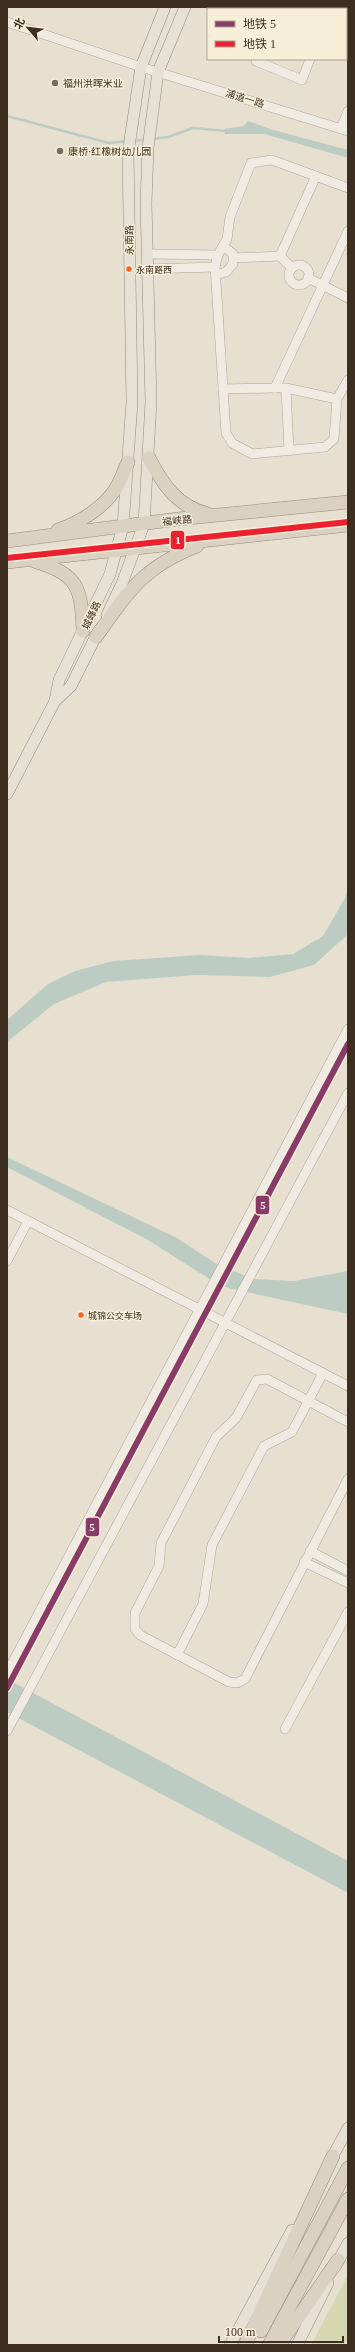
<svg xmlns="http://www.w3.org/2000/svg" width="355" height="2352" font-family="'Times New Roman','Noto Sans SC',serif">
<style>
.green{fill:#d6d7b3}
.water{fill:#bcccc2}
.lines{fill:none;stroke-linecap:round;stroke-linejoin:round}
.stream{stroke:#bcccc2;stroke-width:2.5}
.minor-casing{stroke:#ada599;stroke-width:10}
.major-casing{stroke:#928b80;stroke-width:12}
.highway-casing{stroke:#928b80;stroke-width:14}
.minor{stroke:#efebe3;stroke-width:9}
.major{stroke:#e6e1d4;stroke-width:11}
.highway{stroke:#dad1c2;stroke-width:13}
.metro-1-casing{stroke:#f7eed8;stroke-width:9}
.metro-2-casing{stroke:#f7eed8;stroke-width:9}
.metro-1{stroke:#893b67;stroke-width:6}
.metro-2{stroke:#eb212f;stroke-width:6}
.poi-dot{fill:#786c5e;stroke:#f7eed8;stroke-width:1.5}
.bus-dot{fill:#f26522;stroke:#f7eed8;stroke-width:1.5}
.labels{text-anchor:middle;stroke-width:3;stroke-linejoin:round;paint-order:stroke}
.bus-label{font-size:9px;fill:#3d2e20;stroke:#f7eed8;text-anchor:start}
.poi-label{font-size:10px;fill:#3d2e20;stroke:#f7eed8;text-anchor:start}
.street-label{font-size:10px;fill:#3d2e20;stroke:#f7eed8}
.line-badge{stroke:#f7eed8;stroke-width:1.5}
.badge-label{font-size:11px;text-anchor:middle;font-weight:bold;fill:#fff}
</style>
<rect width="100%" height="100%" fill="#e7e0d1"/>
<polygon class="green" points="348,2275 348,2338 344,2345 311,2345"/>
<g class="water">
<polygon points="248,121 270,129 348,150 348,158 264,134 225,134 224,129 244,126"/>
<polygon points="348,888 348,934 314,965 270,977 196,975 106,982 54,1004 7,1042 7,1020 48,984 75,971 113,961 200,955 249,958 293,954 323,936 345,898"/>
<polygon points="7,1157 177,1238 215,1263 253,1279 294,1281 348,1271 348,1314 228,1288 211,1280 148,1240 7,1167"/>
<polygon points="7,1679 348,1861 348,1893 7,1712"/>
</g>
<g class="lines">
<g class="stream">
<polyline points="7,116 109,143 127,141"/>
<polyline points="152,139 168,137 193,128 227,131"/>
<polyline points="134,141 147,139"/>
</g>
<g class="minor-casing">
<g id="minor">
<polyline points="320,7 321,9"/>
<polyline points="279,9 279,7"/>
<polyline points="7,22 141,67 348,131"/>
<polyline points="346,25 348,26"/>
<polyline points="257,59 256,61 302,80 310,59"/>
<polyline points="341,129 348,111"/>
<polyline points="348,188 272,160 251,163 230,217 227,239 218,255 215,267 226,433 232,443 252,454 325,447 334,439 337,399 348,380"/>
<polyline points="148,254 218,255"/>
<polyline points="280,256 316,176"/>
<polyline points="234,258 280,256 292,268"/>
<circle cx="299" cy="275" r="10"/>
<polyline points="148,269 215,267"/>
<polyline points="216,275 226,272 233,264 233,254 223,246"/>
<polyline points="308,278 348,298"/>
<polyline points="286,388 337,399"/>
<polyline points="223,389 275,388"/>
<polyline points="289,451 286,388 275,388 348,231"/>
<polyline points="7,1210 348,1386"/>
<polyline points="7,1261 28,1221"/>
<polyline points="348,1422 267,1379 257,1380 236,1418 216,1437 161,1543 159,1566 135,1613 135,1629 140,1635 229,1682 237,1683 245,1679 348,1479"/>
<polyline points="310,1551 348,1571"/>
<polyline points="304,1562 348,1583"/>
<polyline points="177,1655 203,1604 212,1545 264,1446 292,1432 323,1373"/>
<polyline points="7,1673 348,1029"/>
<polyline points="285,1729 348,1612"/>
<polyline points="7,1731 348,1093"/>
</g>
</g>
<g class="major-casing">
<g id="major">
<polyline points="107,615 123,581 144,524 151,402 146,203 148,148 158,72 185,7"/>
<polyline points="55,701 59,680 110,574 123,526 132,402 128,153 141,67 165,7"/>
<polyline points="7,794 55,701 71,686 99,630"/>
<polyline points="329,2163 348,2128"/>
<polyline points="335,2267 348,2243"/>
<polyline points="230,2345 292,2230"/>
<polyline points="297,2345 328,2283"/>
</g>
</g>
<g class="highway-casing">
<g id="highway">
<path d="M 149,458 C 163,485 177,506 208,514"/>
<path d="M 58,530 C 79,523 105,507 116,488 C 121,480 124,470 128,462"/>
<polyline points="7,541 178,519 348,502"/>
<path d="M 34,561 C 79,575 81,587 83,631"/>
<polyline points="7,562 348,525"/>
<path d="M 96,637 C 128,592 143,567 197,546"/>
<polyline points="261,2331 348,2168"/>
<polyline points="245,2345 333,2156"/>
<polyline points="269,2345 348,2199"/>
<polyline points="279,2345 338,2260"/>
</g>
</g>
<use href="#minor" class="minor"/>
<use href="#major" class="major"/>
<use href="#highway" class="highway"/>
<g class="metro-1-casing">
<polyline id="metro-1" points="7,1688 348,1044"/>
</g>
<g class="metro-2-casing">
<polyline id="metro-2" points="7,558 348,522"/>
</g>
<use href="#metro-1" class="metro-1"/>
<use href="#metro-2" class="metro-2"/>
</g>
<g class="poi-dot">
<circle cx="55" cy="83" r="4"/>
<circle cx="60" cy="151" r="4"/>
</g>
<g class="bus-dot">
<circle cx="129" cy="269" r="3.5"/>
<circle cx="81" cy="1315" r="3.5"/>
</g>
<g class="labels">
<g class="bus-label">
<text x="136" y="273">永南路西</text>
<text x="88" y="1319">城锦公交车场</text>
</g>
<g class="poi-label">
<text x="63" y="87">福州洪晖米业</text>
<text x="68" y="155">康桥·红橡树幼儿园</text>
</g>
<g class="street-label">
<text transform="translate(245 98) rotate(17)" y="4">浦道一路</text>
<text transform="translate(129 240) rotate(-91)" y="4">永南路</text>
<text transform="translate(177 520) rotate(-6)" y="4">福峡路</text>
<text transform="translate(91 615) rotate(-64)" y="4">城峰路</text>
</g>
</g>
<g class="line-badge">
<rect x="170" y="530" width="15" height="20" rx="4" fill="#eb212f"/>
<rect x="255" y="1195" width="15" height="20" rx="4" fill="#893b67"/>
<rect x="85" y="1517" width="15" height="20" rx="4" fill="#893b67"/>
</g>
<g class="badge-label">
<text x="178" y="544">1</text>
<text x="263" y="1209">5</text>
<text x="92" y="1531">5</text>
</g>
<rect width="355" height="2352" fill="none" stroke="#3d2e20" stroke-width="16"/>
<rect x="207" y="8" width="140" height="52" fill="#f7eed8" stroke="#ada18e"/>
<rect x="215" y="21" width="20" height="6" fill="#893b67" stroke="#ada18e"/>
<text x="243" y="28" font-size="12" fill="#3d2e20">地铁 5</text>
<rect x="215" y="41" width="20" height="6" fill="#eb212f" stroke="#ada18e"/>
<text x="243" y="48" font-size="12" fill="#3d2e20">地铁 1</text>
<g transform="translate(28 28) rotate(298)" stroke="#f7eed8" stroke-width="3" paint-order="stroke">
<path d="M0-3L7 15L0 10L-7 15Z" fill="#3d2e20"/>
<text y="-6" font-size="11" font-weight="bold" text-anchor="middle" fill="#3d2e20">北</text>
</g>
<path d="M219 2336v6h124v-6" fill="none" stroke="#3d2e20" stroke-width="2"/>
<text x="225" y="2336" font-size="12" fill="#3d2e20" stroke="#f7eed8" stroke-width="3" paint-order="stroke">100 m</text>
</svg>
